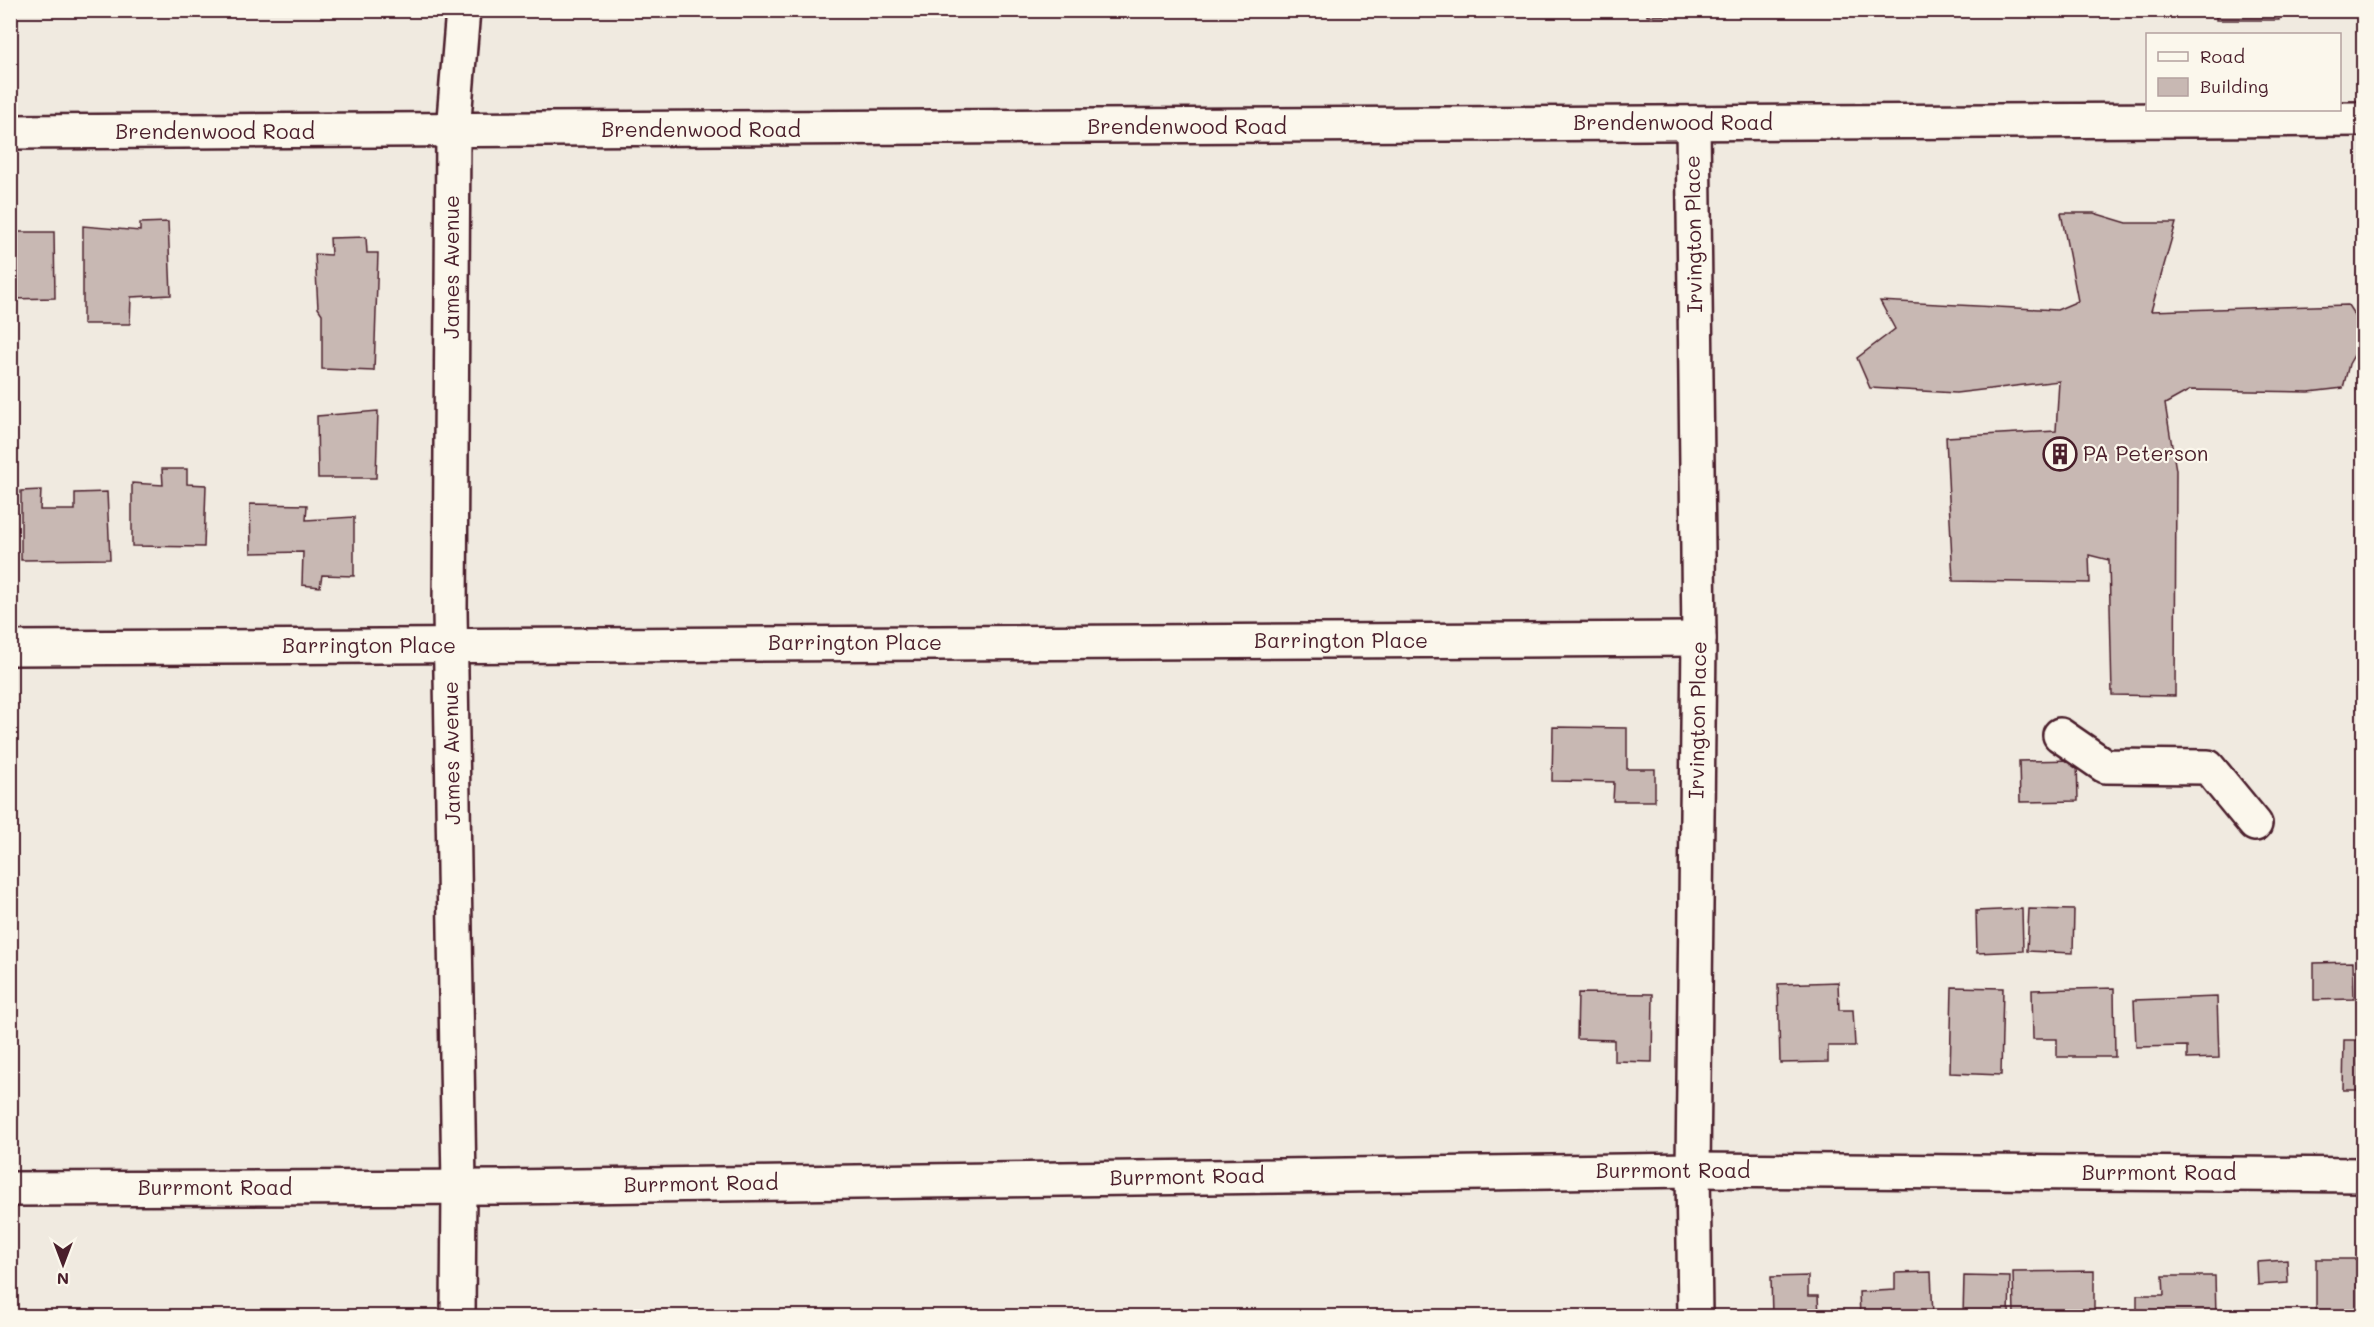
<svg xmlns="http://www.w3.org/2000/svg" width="2374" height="1327" font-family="Mali,sans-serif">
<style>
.building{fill:#c8b8b3;stroke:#4a1f2b;stroke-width:1.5}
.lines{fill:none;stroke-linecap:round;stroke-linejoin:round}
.minor-casing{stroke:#4a1f2b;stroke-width:38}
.minor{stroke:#fbf7ec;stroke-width:33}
.labels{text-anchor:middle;stroke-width:4.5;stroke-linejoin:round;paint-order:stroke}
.street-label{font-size:21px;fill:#4a1f2b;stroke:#fbf7ec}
.poi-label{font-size:21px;fill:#4a1f2b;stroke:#fbf7ec;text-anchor:start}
</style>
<rect width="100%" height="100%" fill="#f0eae0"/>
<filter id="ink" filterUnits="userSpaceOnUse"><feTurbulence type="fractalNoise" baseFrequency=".0167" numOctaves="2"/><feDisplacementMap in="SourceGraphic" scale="12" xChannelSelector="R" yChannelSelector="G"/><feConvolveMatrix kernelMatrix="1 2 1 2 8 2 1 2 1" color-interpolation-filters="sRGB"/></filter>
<g filter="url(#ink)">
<g class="building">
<polygon points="1647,10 1718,10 1718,15 1647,16"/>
<polygon points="1869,10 1931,10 1931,14 1869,15"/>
<polygon points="1994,10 2067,10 2067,12 1994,15"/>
<rect x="2216" y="10" width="63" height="10"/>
<polygon points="2061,213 2094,213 2127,223 2176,223 2151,311 2348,305 2364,330 2364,338 2349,364 2343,388 2309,392 2190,390 2165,404 2176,470 2175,696 2112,695 2109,560 2089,555 2090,583 1953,581 1946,437 2056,431 2059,381 1956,393 1870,388 1857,358 1895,329 1880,301 2057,310 2078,301"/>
<polygon points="168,222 171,295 131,297 130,324 83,324 83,226 140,231 140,223"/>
<polygon points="10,232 54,232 55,298 10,299"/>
<polygon points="366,237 367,253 378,253 374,371 322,369 322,314 318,308 315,254 331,255 330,238"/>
<polygon points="378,411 376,478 318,478 317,416"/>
<polygon points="162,469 187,469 187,484 206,485 204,547 132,546 132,483 163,485"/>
<polygon points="41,490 40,510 75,510 75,493 107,492 110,559 21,560 21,491"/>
<polygon points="250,504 307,505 306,520 354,517 354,576 322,575 320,587 302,585 303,552 251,553"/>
<polygon points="1553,727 1627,728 1627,769 1655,769 1655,801 1613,801 1614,782 1552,781"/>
<polygon points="2077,760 2078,801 2020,802 2019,761"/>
<polygon points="2022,909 2023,951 1977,953 1976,911"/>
<polygon points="2029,909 2074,910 2073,953 2027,951"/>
<polygon points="2353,962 2354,999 2314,1000 2314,963"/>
<polygon points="1838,982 1839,1010 1853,1010 1855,1046 1828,1046 1828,1062 1780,1063 1778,984"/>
<polygon points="1952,987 2003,988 2001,1075 1950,1073"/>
<polygon points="2114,988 2115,1057 2057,1057 2057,1039 2033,1039 2032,990"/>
<polygon points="1578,993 1653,994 1652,1062 1614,1061 1614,1040 1577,1039"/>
<polygon points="2217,997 2219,1058 2187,1059 2187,1046 2136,1047 2134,1000"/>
<polygon points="2344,1040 2364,1040 2364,1090 2343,1090"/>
<rect x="2316" y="1259" width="48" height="55"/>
<polygon points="2287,1260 2288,1283 2258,1285 2257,1262"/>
<polygon points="2094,1271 2094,1316 2014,1316 2013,1272"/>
<polygon points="1931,1272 1933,1316 1860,1316 1859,1292 1895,1290 1895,1273"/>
<polygon points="1808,1276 1808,1296 1818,1296 1819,1316 1772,1316 1771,1277"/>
<polygon points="1964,1276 2010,1277 2009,1316 1963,1316"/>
<polygon points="2163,1276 2215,1276 2216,1316 2137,1316 2137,1295 2164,1295"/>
</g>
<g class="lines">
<g class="minor-casing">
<g id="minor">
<polyline points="1693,123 1699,639 1693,1170 1695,1316"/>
<polyline points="10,132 2364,119"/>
<polyline points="10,648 1699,639"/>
<polyline points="2060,735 2105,766 2208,767 2255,824"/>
<polyline points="10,1189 507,1187 1693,1170 2364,1175"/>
<polyline points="458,1316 459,1187 450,610 453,131 463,10"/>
</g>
</g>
<use href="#minor" class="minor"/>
</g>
</g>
<defs>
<g id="building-ring" transform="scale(1.725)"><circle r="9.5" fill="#fbf7ec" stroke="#4a1f2b" stroke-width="1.5"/><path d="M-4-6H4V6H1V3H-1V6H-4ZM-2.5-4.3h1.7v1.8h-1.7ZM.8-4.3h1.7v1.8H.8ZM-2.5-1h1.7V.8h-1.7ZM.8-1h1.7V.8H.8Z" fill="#4a1f2b"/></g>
</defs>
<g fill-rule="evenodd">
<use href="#building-ring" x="2060" y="454"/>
</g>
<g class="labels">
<g class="street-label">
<text x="1673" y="130">Brendenwood Road</text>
<text x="1187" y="134">Brendenwood Road</text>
<text x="701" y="137">Brendenwood Road</text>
<text x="215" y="139">Brendenwood Road</text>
<text transform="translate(1694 234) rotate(-91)" y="7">Irvington Place</text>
<text transform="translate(452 267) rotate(-90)" y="7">James Avenue</text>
<text x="1341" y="648">Barrington Place</text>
<text x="855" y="650">Barrington Place</text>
<text x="369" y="653">Barrington Place</text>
<text transform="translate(1698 720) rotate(-89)" y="7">Irvington Place</text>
<text transform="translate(452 753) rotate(-91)" y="7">James Avenue</text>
<text x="1673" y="1178">Burrmont Road</text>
<text x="2159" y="1180">Burrmont Road</text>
<text transform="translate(1187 1177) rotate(-1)" y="7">Burrmont Road</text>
<text transform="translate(701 1184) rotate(-1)" y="7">Burrmont Road</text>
<text x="215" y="1195">Burrmont Road</text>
</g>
<g class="poi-label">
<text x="2083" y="461">PA Peterson</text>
</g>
</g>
<rect width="2374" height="1327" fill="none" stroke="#fbf7ec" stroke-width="36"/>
<rect x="18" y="18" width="2338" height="1291" fill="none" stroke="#4a1f2b" stroke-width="2" filter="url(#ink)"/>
<rect x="2146" y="33" width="195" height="78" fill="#fbf7ec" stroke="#b4a19f" stroke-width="1.5"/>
<rect x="2158" y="52" width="30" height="9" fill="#fbf7ec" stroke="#b4a19f" stroke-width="1.5"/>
<text x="2200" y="63" font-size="18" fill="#4a1f2b">Road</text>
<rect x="2158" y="78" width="30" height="18" fill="#c8b8b3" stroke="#b4a19f" stroke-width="1.5"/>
<text x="2200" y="93" font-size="18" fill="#4a1f2b">Building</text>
<g transform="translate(63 1264) rotate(180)" stroke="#fbf7ec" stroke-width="4.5" paint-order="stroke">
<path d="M0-4.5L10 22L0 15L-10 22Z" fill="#4a1f2b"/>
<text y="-9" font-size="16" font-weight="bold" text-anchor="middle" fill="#4a1f2b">N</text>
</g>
</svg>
